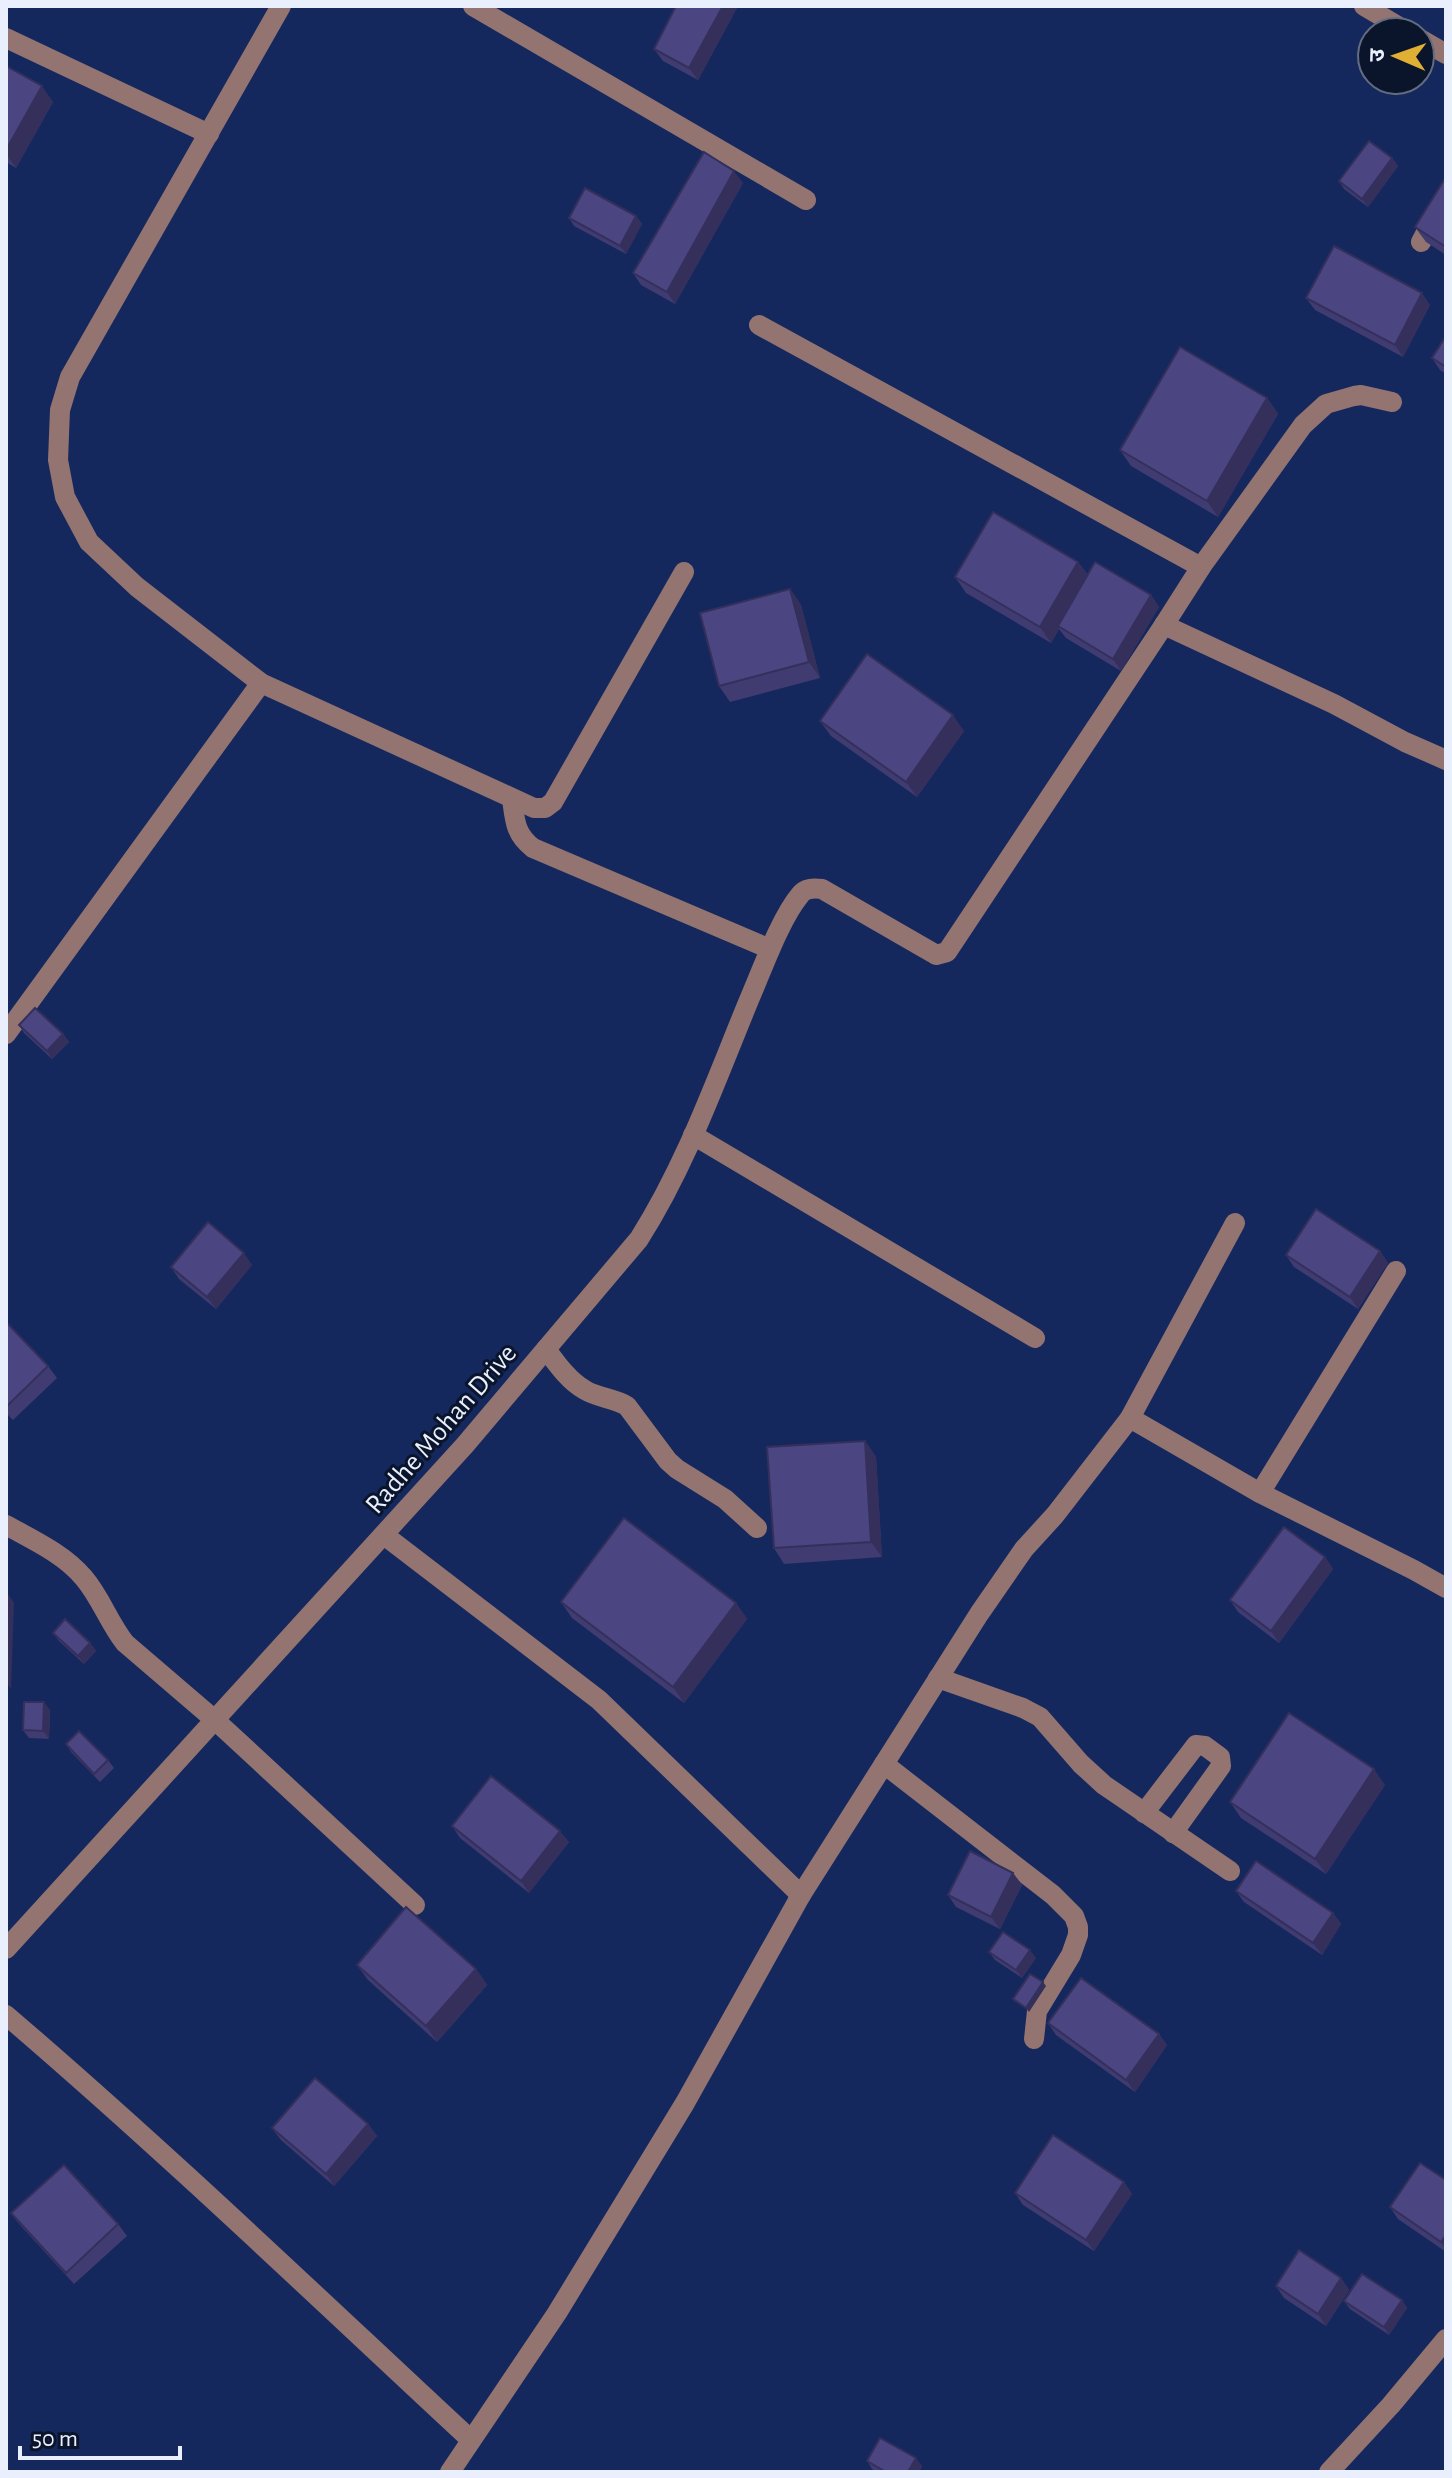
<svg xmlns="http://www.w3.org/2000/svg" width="1452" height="2478" font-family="'Alegreya Sans','Noto Sans Devanagari',sans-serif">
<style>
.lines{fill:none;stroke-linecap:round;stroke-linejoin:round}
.minor{stroke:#937470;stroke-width:20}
.wall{fill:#403b70}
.shaded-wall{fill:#34305b}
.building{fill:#4b4582;stroke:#34305b;stroke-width:2}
.labels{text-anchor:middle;stroke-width:6;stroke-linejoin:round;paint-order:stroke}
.street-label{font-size:28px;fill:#e9effd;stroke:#0a142b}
</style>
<rect width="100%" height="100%" fill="#15285e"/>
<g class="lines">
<g class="minor">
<polyline points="281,6 70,377 60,410 58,460 65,497 89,542 137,587 261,683 534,808 545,808 553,802 684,572"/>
<polyline points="473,6 806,200"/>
<polyline points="1364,6 1408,32"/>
<polyline points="6,38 209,134"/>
<polyline points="1420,39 1446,54"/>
<polyline points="1421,242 1446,195"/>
<polyline points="759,325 1201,567"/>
<polyline points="1164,625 1334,704 1405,742 1446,760"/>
<path d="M 512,799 C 515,821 515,834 533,848 L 770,949"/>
<polyline points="6,1034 261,683"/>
<polyline points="693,1135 1035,1338"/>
<path d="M 546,1349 C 557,1364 569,1381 585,1390 C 598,1398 614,1398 627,1406 L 668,1461 L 677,1469 L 725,1499 L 757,1528"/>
<polyline points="1130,1418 1235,1223"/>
<polyline points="1260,1493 1396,1271"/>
<path d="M 6,1525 C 33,1540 64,1554 84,1578 C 101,1598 109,1623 125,1643 L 216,1721 L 415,1905"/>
<polyline points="384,1535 599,1700 801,1895"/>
<polyline points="938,1678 1023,1708 1040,1717 1081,1764 1104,1785 1230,1871"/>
<polyline points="884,1764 1053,1895 1074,1916 1078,1927 1078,1935 1071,1955 1037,2011 1034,2039"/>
<polyline points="1144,1813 1196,1745 1205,1746 1220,1757 1221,1766 1173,1833"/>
<path d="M 6,1949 L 465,1445 L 639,1239 C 686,1165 716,1080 749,1000 C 762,970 780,919 800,895 C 805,888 813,888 822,889 L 933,953 L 936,955 L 947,952 L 1164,625 L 1201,567 L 1303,425 L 1326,404 L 1354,396 L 1361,395 L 1392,402"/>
<path d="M 6,2015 C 166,2152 317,2297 471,2440"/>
<polyline points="450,2472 557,2313 685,2103 801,1895 979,1614 1024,1549 1055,1515 1130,1418 1260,1493 1414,1570 1446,1588"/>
<polyline points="1329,2472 1391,2405 1446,2339"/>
</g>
</g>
<g class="wall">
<polygon points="676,6 738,6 698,80 663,61 654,49"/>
<polygon points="6,66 53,102 16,168 6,162"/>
<polygon points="1392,158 1398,166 1368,207 1344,189 1339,181"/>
<polygon points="1446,177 1446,255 1426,242 1415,227"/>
<polygon points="743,183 675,304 641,285 633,273"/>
<polygon points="636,216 642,224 626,254 574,226 569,218"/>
<polygon points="1306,298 1430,305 1403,357 1315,310"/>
<polygon points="1446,336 1446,374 1440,370 1432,358"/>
<polygon points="1267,398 1278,414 1218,517 1131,466 1120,450"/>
<polygon points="1078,562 1088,575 1151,595 1159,607 1121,671 1066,638 1059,629 1051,643 966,593 955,577"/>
<polygon points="790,589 801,605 820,678 730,702 719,686"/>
<polygon points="820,721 964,731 917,797 831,736"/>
<polygon points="19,1025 63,1034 69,1042 52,1059 24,1033"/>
<polygon points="1380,1251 1388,1263 1358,1309 1294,1267 1286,1255"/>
<polygon points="252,1265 216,1309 179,1279 171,1267"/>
<polygon points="6,1322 48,1366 57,1378 13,1420 6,1413"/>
<polygon points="865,1441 876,1457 882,1557 784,1564 774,1548"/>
<polygon points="1325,1557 1333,1569 1279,1643 1238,1612 1230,1600"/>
<polygon points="561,1602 736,1603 747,1619 684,1703 572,1618"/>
<polygon points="53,1633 90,1643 96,1651 84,1664 59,1641"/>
<polygon points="50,1710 49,1739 29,1738 23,1730"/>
<polygon points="66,1744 108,1760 114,1768 100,1782 71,1752"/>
<polygon points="1385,1785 1326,1874 1241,1818 1230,1802"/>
<polygon points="452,1826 569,1842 529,1893 460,1838"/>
<polygon points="1013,1873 1022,1885 1000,1929 956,1907 948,1895"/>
<polygon points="1236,1891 1333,1913 1341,1924 1322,1955 1244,1902"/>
<polygon points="989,1952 1036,1958 1022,1978 995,1960"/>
<polygon points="357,1965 476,1969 487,1985 437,2042 368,1980"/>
<polygon points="1048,2023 1159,2034 1167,2045 1135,2092 1056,2035"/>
<polygon points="368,2124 377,2136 334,2186 281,2140 272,2128"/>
<polygon points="1446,2180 1446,2252 1398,2219 1390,2207"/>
<polygon points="1124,2182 1132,2194 1094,2251 1023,2205 1015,2193"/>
<polygon points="11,2213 118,2224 127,2236 74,2284 20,2225"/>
<polygon points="1341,2278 1349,2290 1326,2326 1284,2298 1276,2286"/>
<polygon points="1402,2300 1407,2308 1389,2335 1350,2309 1344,2301"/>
<polygon points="867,2461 922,2466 919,2472 877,2472 872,2469"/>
</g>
<g class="shaded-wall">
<polygon points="723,6 738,6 698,80 689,68"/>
<polygon points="42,86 53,102 16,168 6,154 6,150"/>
<polygon points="1392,158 1398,166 1368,207 1362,199"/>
<polygon points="734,171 743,183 675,304 667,292"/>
<polygon points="636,216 642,224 626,254 620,246"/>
<polygon points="1422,293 1430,305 1403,357 1395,345"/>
<polygon points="1267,398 1278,414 1218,517 1207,501"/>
<polygon points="1078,562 1089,577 1058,626 1059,629 1051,643 1040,627"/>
<polygon points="790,589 801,605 820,678 809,662"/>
<polygon points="1151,595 1159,607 1121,671 1113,659"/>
<polygon points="953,715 964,731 917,797 906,782"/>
<polygon points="63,1034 69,1042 52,1059 47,1051"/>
<polygon points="1380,1251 1388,1263 1358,1309 1350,1297"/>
<polygon points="244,1253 252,1265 216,1309 207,1297"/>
<polygon points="865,1441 876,1457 882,1557 871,1542"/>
<polygon points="1325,1557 1333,1569 1279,1643 1271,1631"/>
<polygon points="6,1591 14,1603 11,1689 6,1682"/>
<polygon points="736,1603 747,1619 684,1703 673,1687"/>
<polygon points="90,1643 96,1651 84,1664 78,1656"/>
<polygon points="44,1702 50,1710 49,1739 43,1731"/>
<polygon points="1374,1769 1385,1785 1326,1874 1315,1859"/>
<polygon points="560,1831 569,1842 529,1893 521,1881"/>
<polygon points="1013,1873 1022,1885 1000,1929 991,1917"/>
<polygon points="1333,1913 1341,1924 1322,1955 1313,1943"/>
<polygon points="1030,1950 1036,1958 1022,1978 1016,1970"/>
<polygon points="476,1969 487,1985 437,2042 426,2026"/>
<polygon points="1043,1982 1046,1986 1029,2012 1026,2008"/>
<polygon points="1159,2034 1167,2045 1135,2092 1126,2080"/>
<polygon points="368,2124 377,2136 334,2186 326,2174"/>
<polygon points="1124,2182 1132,2194 1094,2251 1086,2240"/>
<polygon points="1446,2235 1446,2249 1441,2242"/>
<polygon points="1341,2278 1349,2290 1326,2326 1318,2314"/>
<polygon points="1402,2300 1407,2308 1389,2335 1384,2327"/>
<polygon points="916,2458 922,2466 919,2472 908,2472"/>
</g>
<g class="building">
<polygon points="676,6 723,6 689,68 654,49"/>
<polygon points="6,66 42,86 6,150"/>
<polygon points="1369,141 1392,158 1362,199 1339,181"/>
<polygon points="704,152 734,171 667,292 633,273"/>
<polygon points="1446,177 1446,247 1415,227"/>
<polygon points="585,188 636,216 620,246 569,218"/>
<polygon points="1334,246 1422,293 1395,345 1306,298"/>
<polygon points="1446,336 1446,367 1432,358"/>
<polygon points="1180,347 1267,398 1207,501 1120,450"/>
<polygon points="993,512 1078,562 1040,627 955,577"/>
<polygon points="1095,562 1151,595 1113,659 1058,626"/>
<polygon points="790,589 809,662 719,686 700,613"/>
<polygon points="867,654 953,715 906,782 820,721"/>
<polygon points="35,1008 63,1034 47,1051 19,1025"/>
<polygon points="1316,1209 1380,1251 1350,1297 1286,1255"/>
<polygon points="208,1222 244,1253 207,1297 171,1267"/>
<polygon points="6,1322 48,1366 6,1407"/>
<polygon points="865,1441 871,1542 774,1548 767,1447"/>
<polygon points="624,1518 736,1603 673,1687 561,1602"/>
<polygon points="1284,1527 1325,1557 1271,1631 1230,1600"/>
<polygon points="65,1619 90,1643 78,1656 53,1633"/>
<polygon points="24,1702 44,1702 43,1731 23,1730"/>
<polygon points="1289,1713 1374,1769 1315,1859 1230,1802"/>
<polygon points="79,1731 108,1760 94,1774 66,1744"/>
<polygon points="491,1776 560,1831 521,1881 452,1826"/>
<polygon points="970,1851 1013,1873 991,1917 948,1895"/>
<polygon points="1256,1861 1333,1913 1313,1943 1236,1891"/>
<polygon points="406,1907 476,1969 426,2026 357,1965"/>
<polygon points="1003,1932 1030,1950 1016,1970 989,1952"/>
<polygon points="1030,1974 1043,1982 1026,2008 1013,1999"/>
<polygon points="1081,1978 1159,2034 1126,2080 1048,2023"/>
<polygon points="315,2078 368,2124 326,2174 272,2128"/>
<polygon points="1053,2135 1124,2182 1086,2240 1015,2193"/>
<polygon points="1420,2163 1446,2180 1446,2235 1441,2242 1390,2207"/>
<polygon points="64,2165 118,2224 66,2273 11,2213"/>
<polygon points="1299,2250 1341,2278 1318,2314 1276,2286"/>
<polygon points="1362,2274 1402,2300 1384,2327 1344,2301"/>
<polygon points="880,2438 916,2458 908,2472 886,2472 867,2461"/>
</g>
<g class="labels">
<g class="street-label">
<text transform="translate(440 1428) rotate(-49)" y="10">Radhe Mohan Drive</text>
</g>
</g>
<rect width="1452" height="2478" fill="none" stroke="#e9effd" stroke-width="16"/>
<g transform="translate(1396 56) rotate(272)"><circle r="38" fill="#0a142b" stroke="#636c7f" stroke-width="2"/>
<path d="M0-6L14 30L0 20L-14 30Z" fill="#e0b034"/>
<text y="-12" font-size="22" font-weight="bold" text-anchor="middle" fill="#e9effd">उ</text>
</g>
<path d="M20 2446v12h160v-12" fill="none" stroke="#e9effd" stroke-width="4"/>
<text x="32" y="2446" font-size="24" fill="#e9effd" stroke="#0a142b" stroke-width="6" paint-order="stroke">50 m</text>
</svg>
